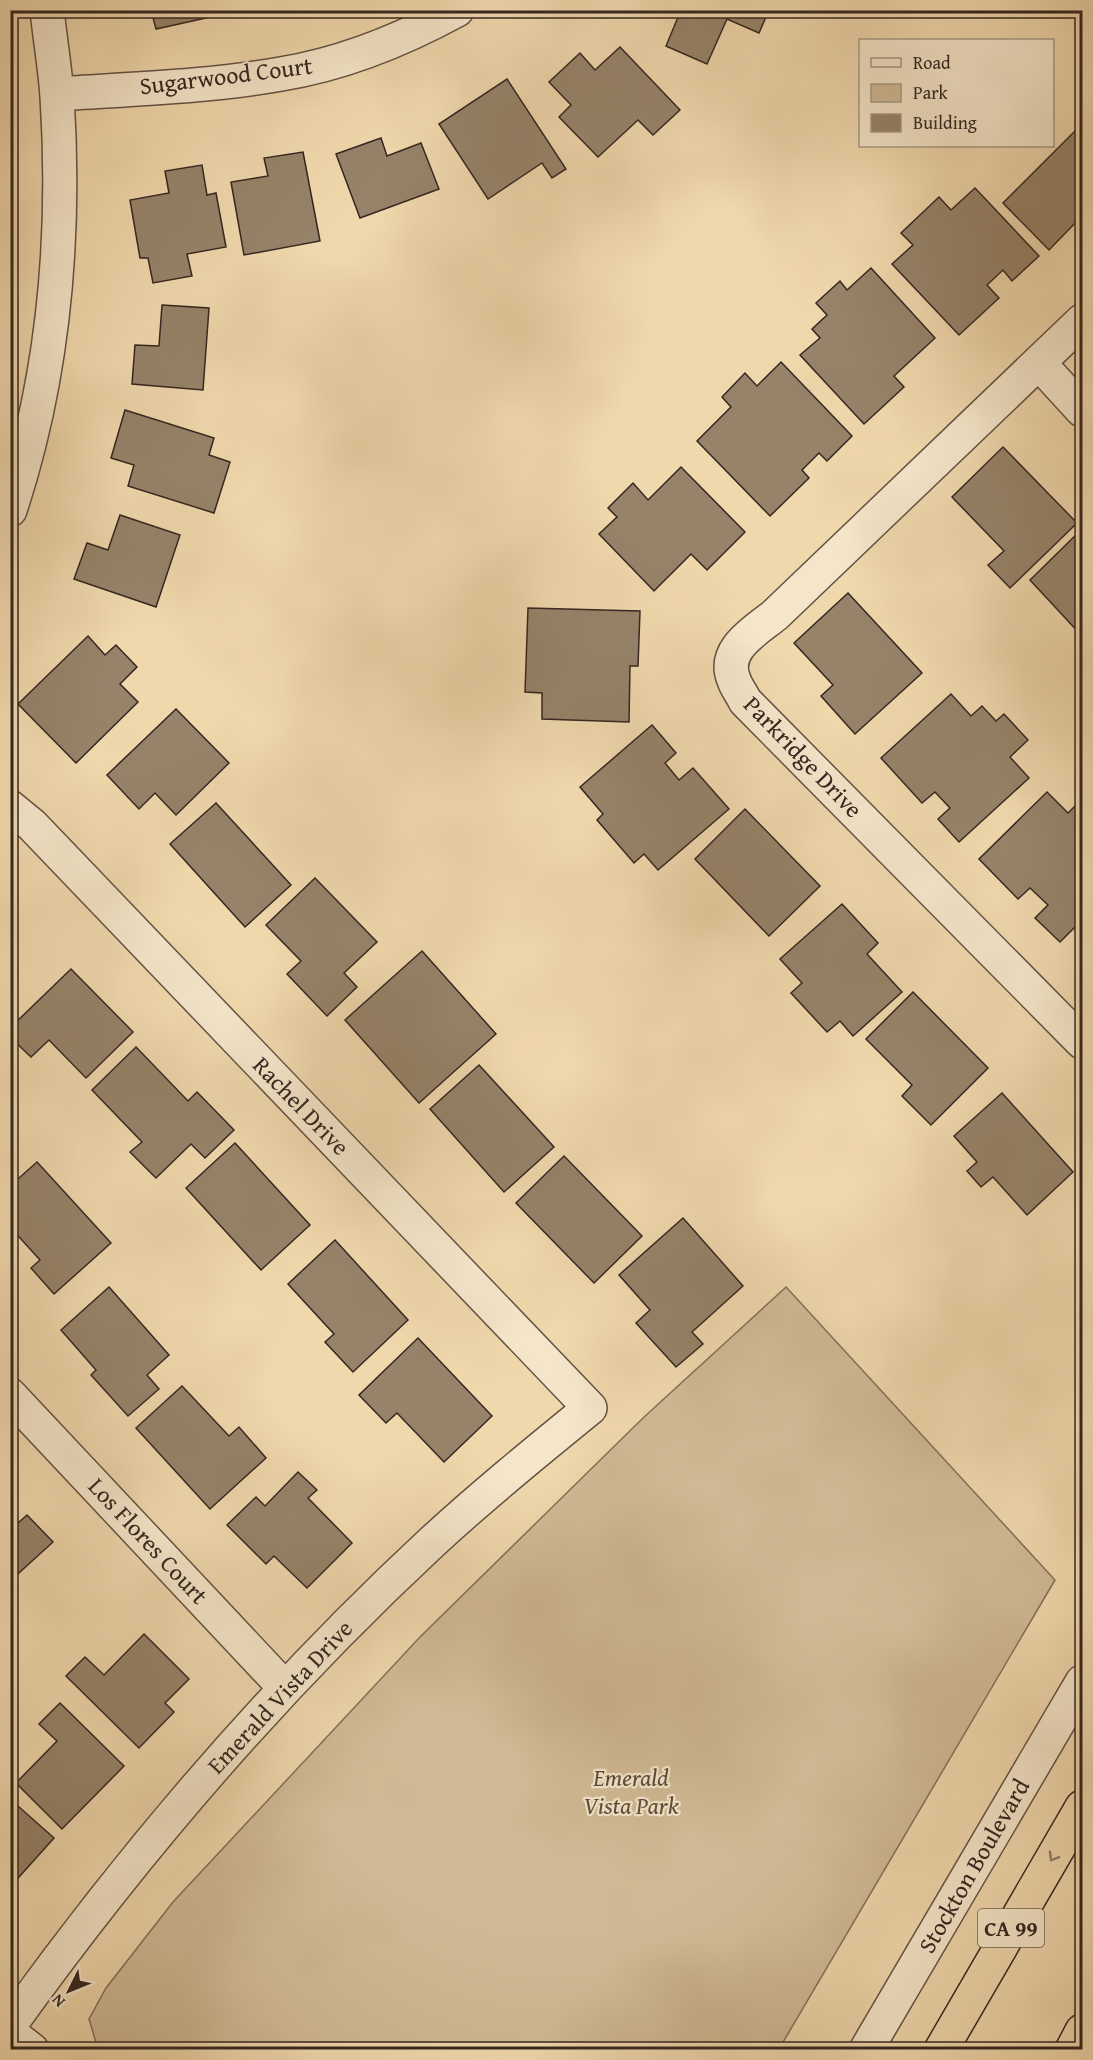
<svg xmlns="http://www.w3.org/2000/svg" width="1093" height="2060" font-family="'Gentium Book Plus',serif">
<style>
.park{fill:#d0ba95;stroke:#82705b;stroke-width:1.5}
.building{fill:#96836a;stroke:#352621;stroke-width:1.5}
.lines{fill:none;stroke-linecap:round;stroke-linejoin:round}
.minor-casing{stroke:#645244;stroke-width:36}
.tertiary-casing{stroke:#645244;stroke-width:36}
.motorway-casing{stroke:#352621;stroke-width:36}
.minor{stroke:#f5e6ca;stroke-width:33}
.tertiary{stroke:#f5e6ca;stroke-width:33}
.motorway{stroke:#f0d8ad;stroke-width:33}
.oneway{stroke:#927f67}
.labels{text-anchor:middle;stroke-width:4.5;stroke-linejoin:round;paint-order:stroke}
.shield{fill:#f5e6ca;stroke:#6f6054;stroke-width:1.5}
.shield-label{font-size:22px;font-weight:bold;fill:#352621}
.street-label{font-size:24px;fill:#352621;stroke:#f5e6ca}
.park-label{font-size:24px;font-style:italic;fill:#5c4b3e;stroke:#f5e6ca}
</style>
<rect width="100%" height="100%" fill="#f0d8ad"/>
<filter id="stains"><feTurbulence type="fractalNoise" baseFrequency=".00333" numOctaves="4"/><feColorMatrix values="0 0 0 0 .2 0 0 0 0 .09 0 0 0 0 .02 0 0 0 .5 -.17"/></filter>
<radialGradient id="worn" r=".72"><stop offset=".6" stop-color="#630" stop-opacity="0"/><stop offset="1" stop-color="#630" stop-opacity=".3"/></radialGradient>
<polygon class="park" points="786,1287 1055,1580 779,2049 98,2049 89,2019 106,1988 173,1902 420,1637 643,1418"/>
<g class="building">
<polygon points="151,10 229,10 229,13 156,29"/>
<polygon points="681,10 769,10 759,33 727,19 707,64 666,46"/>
<polygon points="620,47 680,110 653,135 638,120 598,157 559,117 571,105 549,82 580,53 595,70"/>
<polygon points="507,79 566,169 552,178 542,163 488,199 439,124"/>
<polygon points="1077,129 1082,134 1082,216 1049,250 1003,203"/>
<polygon points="381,138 387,156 421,143 439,189 360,218 336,154"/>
<polygon points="303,152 320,241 244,255 231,182 268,176 264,158"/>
<polygon points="202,165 207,195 216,193 226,247 187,254 192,276 153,283 148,258 140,258 130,200 169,193 165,171"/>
<polygon points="975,188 1039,256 1012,281 1003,270 987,285 999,298 959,335 892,264 913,245 901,233 939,197 951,210"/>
<polygon points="871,268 935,338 894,376 904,387 864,424 800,355 820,338 812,329 827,315 816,303 840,281 847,290"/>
<polygon points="162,305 209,308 203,390 132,384 135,345 159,346"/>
<polygon points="781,362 852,436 827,461 819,453 802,470 809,478 770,516 697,441 731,407 722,397 745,373 757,386"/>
<polygon points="125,410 214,438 209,455 230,462 214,513 128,486 134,465 111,458"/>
<polygon points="1003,447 1077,523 1010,588 988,565 1004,551 952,497"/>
<polygon points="681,467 745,532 707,570 691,554 654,591 599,534 617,517 608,508 633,483 648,500"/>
<polygon points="120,515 180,535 156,607 74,579 87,543 108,550"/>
<polygon points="1082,529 1082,636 1030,580"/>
<polygon points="848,593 922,673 855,734 821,696 833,685 794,643"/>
<polygon points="528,608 640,611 638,666 630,666 629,722 542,719 542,693 525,692"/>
<polygon points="88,636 105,655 116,645 137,667 120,684 138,702 76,763 18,704"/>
<polygon points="951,694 971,716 982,706 996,721 1004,714 1028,740 1010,757 1029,778 959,842 938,819 950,808 935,792 922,803 881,758"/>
<polygon points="176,709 229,763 176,815 155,793 139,809 107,775"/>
<polygon points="652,725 676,753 665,763 679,780 693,768 729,809 658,870 644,854 634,863 597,820 603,814 580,787"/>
<polygon points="1047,792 1068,813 1075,806 1082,813 1082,927 1080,929 1076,926 1060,942 1035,918 1048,905 1030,888 1018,899 979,859"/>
<polygon points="216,803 291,885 245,927 170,844"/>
<polygon points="745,809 820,886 769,936 695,859"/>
<polygon points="315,878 377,942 344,973 357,987 327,1016 287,974 301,961 266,925"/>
<polygon points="842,904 878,943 867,954 902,992 853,1036 840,1021 827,1032 791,993 802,983 780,959"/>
<polygon points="422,951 496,1034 419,1103 345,1020"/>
<polygon points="71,969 133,1032 86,1078 49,1040 31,1057 10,1037 10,1028"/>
<polygon points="913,992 988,1068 931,1125 902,1096 912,1085 866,1039"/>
<polygon points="136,1047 188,1101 197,1092 234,1130 205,1158 191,1144 156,1178 130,1152 142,1142 92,1090"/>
<polygon points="479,1065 554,1147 504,1192 430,1109"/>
<polygon points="1002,1093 1073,1172 1027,1215 993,1177 981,1187 967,1171 977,1162 954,1136"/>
<polygon points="235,1143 310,1225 261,1270 186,1188"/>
<polygon points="564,1156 642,1236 594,1283 516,1203"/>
<polygon points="37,1162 111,1243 54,1294 31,1268 40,1260 10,1227 10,1186"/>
<polygon points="683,1218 743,1286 692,1332 703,1344 676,1367 636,1323 650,1310 619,1275"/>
<polygon points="335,1240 408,1320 353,1372 325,1342 334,1334 288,1284"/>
<polygon points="109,1287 169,1355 147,1375 159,1389 128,1416 91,1375 96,1370 61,1330"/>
<polygon points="418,1338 492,1416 444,1462 397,1413 386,1423 359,1395"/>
<polygon points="182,1386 229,1436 239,1427 266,1458 210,1509 136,1428"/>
<polygon points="298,1472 317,1490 308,1498 352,1543 307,1588 274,1556 266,1564 227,1525 256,1497 265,1506"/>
<polygon points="10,1515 18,1523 27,1515 53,1542 10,1581"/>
<polygon points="144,1634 189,1679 165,1703 174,1712 139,1748 66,1676 85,1657 104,1675"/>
<polygon points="60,1703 124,1766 62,1829 16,1783 57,1741 39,1724"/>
<polygon points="10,1799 54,1838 10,1887"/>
</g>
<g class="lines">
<g class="minor-casing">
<g id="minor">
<path d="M 57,94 C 131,89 207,87 281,74 C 343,64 402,40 457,10"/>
<path d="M 1082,321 L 775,615 C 755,631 721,650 734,680 C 736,687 742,694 745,701 L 1082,1042"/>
<polyline points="1039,363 1082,410"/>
<path d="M 10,510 C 54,377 66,236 57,96 C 55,68 50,39 47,10"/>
<path d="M 10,807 L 32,825 L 590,1408 C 536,1452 482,1496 431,1543 C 274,1689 135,1851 10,2025"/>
<polyline points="10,1395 285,1688"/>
<polyline points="10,2033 32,2050"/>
</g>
</g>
<g class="tertiary-casing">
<polyline id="tertiary" points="866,2050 1082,1682"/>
</g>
<g class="motorway-casing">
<g id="motorway">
<polyline points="941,2050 1082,1807"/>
<polyline points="1072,2050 1082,2031"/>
</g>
</g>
<use href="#minor" class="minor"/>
<use href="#tertiary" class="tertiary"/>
<use href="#motorway" class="motorway"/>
</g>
<defs><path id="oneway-chevron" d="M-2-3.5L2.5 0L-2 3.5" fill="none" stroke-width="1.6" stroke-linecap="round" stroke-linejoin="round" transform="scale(1.5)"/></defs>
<use class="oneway" href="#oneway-chevron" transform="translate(1053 1857) rotate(120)"/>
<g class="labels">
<rect class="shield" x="978" y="1909" width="66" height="38" rx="4.5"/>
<g class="shield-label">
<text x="1011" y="1936">CA 99</text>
</g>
<g class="street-label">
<text transform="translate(226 76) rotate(-7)" y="8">Sugarwood Court</text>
<text transform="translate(803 757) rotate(46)" y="8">Parkridge Drive</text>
<text transform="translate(301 1106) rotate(46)" y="8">Rachel Drive</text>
<text transform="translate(148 1541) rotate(47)" y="8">Los Flores Court</text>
<text transform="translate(280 1697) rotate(-47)" y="8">Emerald Vista Drive</text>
<text transform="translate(974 1866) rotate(-60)" y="8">Stockton Boulevard</text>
</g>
<g class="park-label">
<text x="631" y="1786">Emerald<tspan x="631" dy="28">Vista Park</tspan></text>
</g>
</g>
<rect width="1093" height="2060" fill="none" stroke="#f0d8ad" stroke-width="36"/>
<rect x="12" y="12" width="1069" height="2036" fill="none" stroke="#352621" stroke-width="3"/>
<rect x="18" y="18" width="1057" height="2024" fill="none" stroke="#352621" stroke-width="1.5"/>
<rect x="859" y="39" width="195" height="108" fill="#f5e6ca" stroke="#a89986" stroke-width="1.5"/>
<rect x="871" y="58" width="30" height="9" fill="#f5e6ca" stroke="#a89986" stroke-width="1.5"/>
<text x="913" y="69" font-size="18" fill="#352621">Road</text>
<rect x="871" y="84" width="30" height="18" fill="#d0ba95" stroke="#a89986" stroke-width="1.5"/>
<text x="913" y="99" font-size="18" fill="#352621">Park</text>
<rect x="871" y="114" width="30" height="18" fill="#96836a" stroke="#a89986" stroke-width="1.5"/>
<text x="913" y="129" font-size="18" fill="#352621">Building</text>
<g transform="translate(69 1991) rotate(227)" stroke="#f5e6ca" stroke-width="4.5" paint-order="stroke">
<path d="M0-4.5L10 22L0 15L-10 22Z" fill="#352621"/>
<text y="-9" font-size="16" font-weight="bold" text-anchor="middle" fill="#352621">N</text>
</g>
<rect width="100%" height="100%" filter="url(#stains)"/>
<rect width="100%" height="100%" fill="url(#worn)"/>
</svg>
